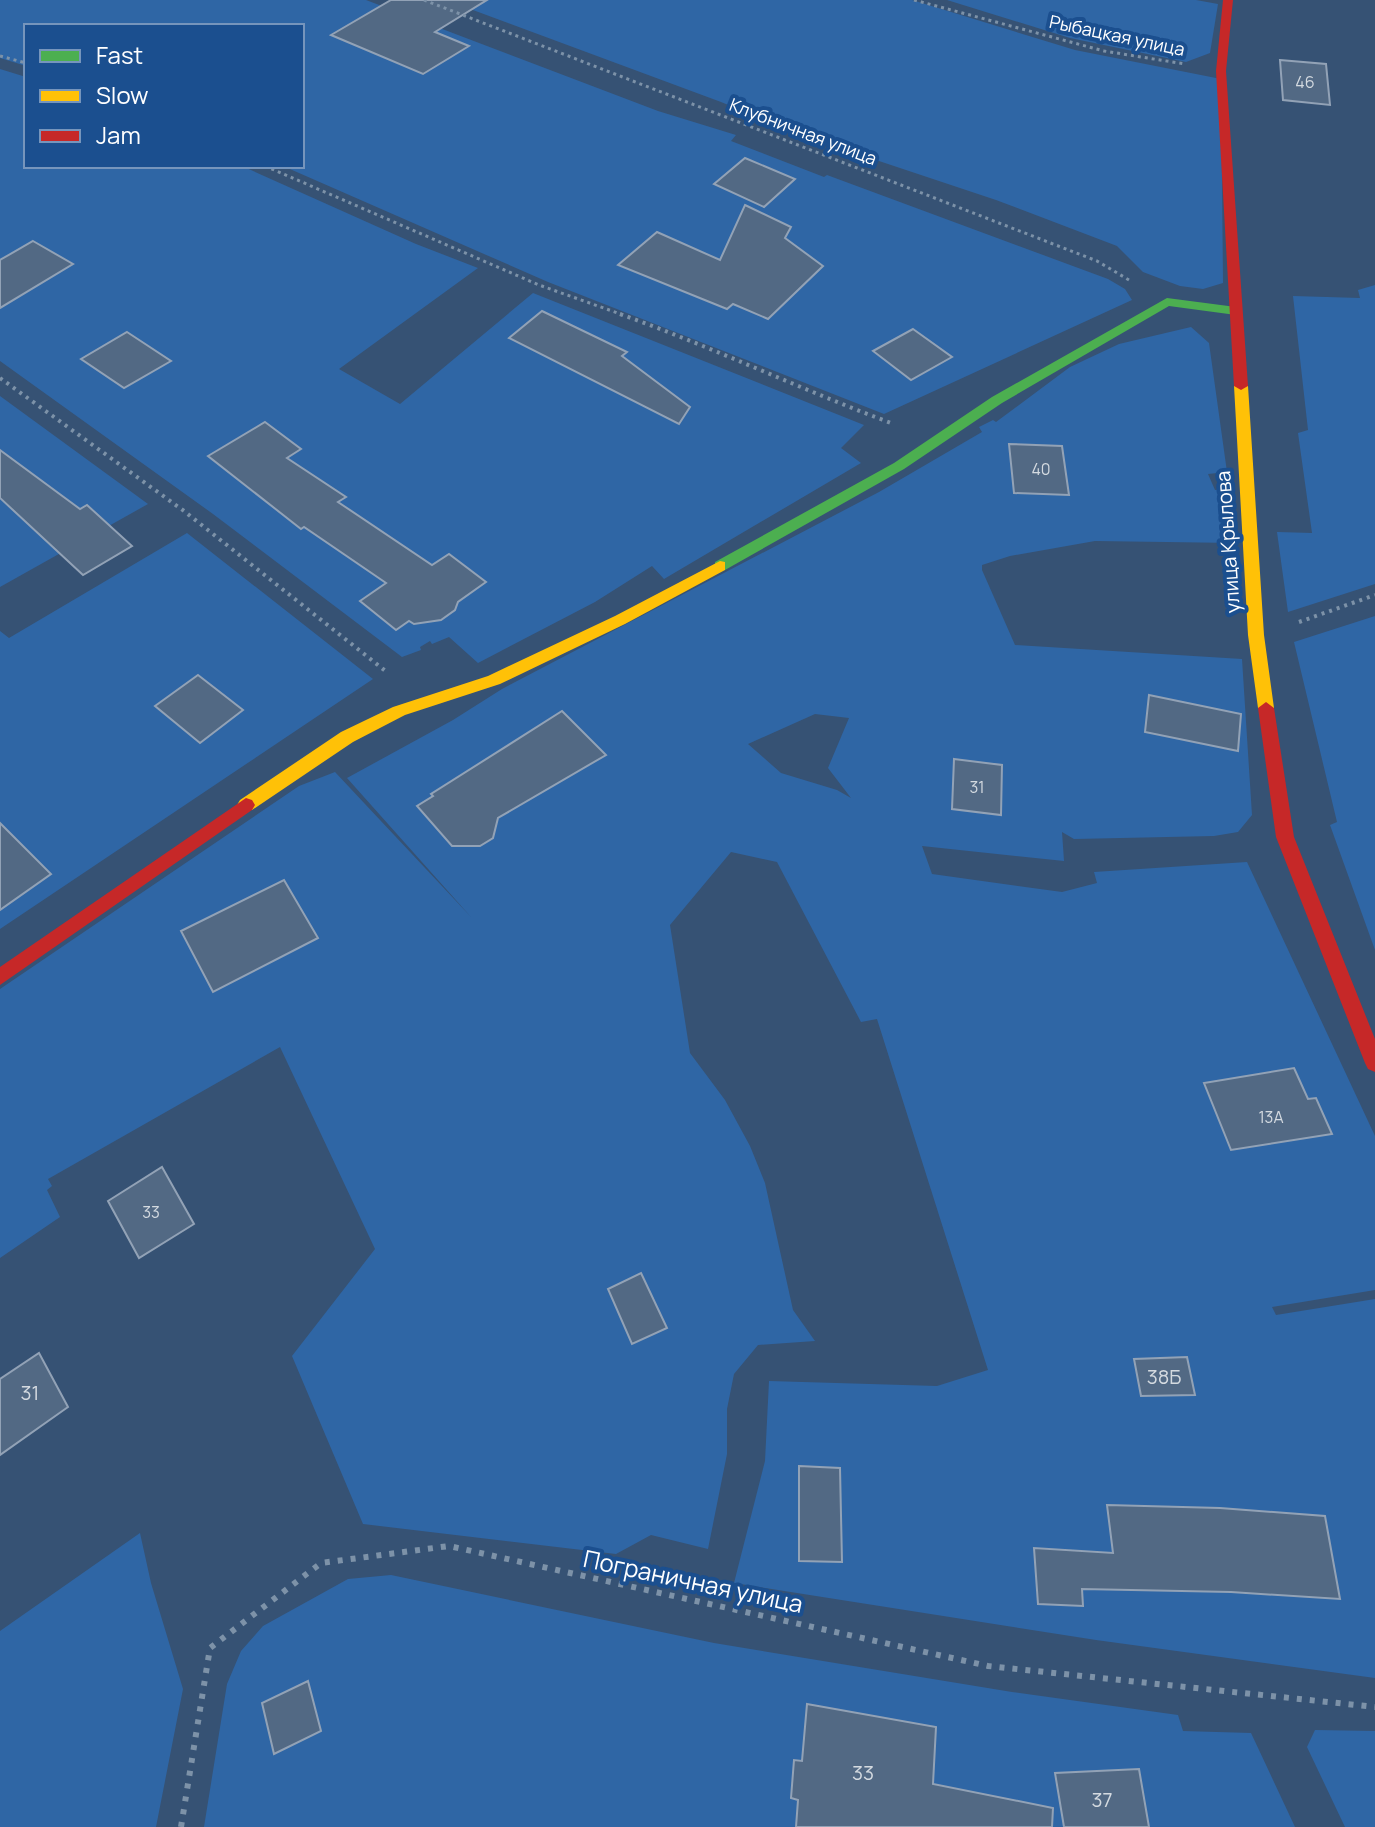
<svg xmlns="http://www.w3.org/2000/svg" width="1375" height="1827" font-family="Manrope,sans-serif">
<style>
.green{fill:#2f66a5;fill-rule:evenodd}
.building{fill:#526984;stroke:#92a2b6;stroke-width:2}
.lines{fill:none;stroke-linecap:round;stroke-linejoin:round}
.path-far2{stroke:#7d92a8;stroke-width:3;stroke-dasharray:3 4;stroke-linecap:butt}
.path-far1{stroke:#7d92a8;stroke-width:4;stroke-dasharray:3 5;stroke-linecap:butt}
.path{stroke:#7d92a8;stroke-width:6;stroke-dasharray:5 8;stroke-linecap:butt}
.fast{fill:#4caf50;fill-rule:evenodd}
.slow{fill:#ffc107;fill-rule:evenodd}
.jam{fill:#c62828;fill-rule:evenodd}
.labels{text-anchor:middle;stroke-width:8;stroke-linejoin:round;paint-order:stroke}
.number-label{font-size:16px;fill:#d4dae0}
.far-street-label{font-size:18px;fill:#fff;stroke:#1b4f8f}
.street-label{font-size:20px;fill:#fff;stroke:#1b4f8f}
.near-number-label{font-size:20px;fill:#d4dae0}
.near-street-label{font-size:24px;fill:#fff;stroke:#1b4f8f}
</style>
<rect width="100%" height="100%" fill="#365274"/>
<g class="green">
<polygon points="0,0 366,0 658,111 736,135 731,141 824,177 827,175 1108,279 1125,289 1132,300 884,414 548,282 283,166 302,166 302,26 26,26 26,66 0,58"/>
<polygon points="446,0 912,0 1075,50 1221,79 1223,283 1203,289 1180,286 1143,272 1117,246 996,200 804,136 721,102"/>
<polygon points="947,0 1196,0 1218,4 1210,53 1186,62 1070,38"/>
<polygon points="0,69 26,77 26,166 242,166 416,244 478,268 339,369 400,404 533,293 864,425 841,448 861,463 664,579 652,566 595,602 478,663 449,637 432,644 430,641 420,647 421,650 402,657 213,514 0,361"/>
<polygon points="1375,285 1375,584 1288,612 1277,532 1312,533 1298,433 1308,430 1293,296 1360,298 1358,290"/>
<path d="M 1191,327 L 1209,343 L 1227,472 L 1208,474 L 1215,490 L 1230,488 L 1236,543 L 1095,541 L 1010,556 L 982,565 L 982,570 L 1015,645 L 1242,659 L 1252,815 L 1238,832 L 1214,836 L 1074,839 L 1062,832 L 1064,861 L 922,846 L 932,874 L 1062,892 L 1097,883 L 1094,872 L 1247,862 L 1375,1136 L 1375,1290 L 1272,1307 L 1276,1315 L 1375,1299 L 1375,1678 L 1096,1640 L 734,1583 L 765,1461 L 769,1381 L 937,1386 L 988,1370 L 877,1019 L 861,1022 L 777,862 L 731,852 L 670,925 L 690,1053 L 725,1100 L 750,1146 L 765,1183 L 793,1310 L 815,1341 L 758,1345 L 734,1374 L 727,1409 L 727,1454 L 708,1549 L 651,1535 L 616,1554 L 363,1524 L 292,1356 L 375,1249 L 280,1047 L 48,1179 L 52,1186 L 47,1190 L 60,1217 L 0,1258 L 0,989 L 299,786 L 335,772 L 471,917 L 347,778 L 453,720 L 502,689 L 879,492 L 982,432 L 979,427 L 993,420 L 996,422 L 1070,367 L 1119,344 ZM 815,714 L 849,718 L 828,768 L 851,798 L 837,790 L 781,773 L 748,744 Z"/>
<polygon points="0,396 148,504 0,587"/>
<polygon points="187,533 373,679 0,929 0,631 9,638"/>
<polygon points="1375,616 1375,950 1330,825 1337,822 1294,642"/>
<polygon points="140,1533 151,1583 183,1689 156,1827 0,1827 0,1631"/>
<polygon points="391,1575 714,1643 1012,1692 1178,1715 1183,1731 1251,1733 1295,1827 204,1827 227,1684 241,1651 263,1626 348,1579"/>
<polygon points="1315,1730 1375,1731 1375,1827 1345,1827 1307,1747"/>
</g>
<g class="building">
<polygon points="391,0 487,0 435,32 469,46 423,74 331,35"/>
<polygon points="1280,60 1326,64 1330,105 1283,100"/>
<polygon points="745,158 795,179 764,207 714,184"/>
<polygon points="745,205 791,227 785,238 823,266 768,319 733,304 727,309 618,265 657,232 720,260"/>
<polygon points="33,241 73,264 0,308 0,260"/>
<polygon points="542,311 627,352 622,356 690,407 679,424 509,338"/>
<polygon points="913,329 952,357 911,380 873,351"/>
<polygon points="127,332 171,361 124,388 81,359"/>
<polygon points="265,422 301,449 287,458 346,497 338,502 432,565 449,554 486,582 458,602 455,610 441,620 414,624 409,621 396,630 360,601 386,583 304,527 301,529 208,456"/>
<polygon points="1009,444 1062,446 1069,495 1014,493"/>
<polygon points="0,450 80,509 87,505 132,546 83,575 0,498"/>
<polygon points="198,675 243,710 200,743 155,706"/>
<polygon points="1149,695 1241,714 1238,751 1145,732"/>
<polygon points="562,711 606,755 498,818 493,838 480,846 452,846 417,806 433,796 431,794"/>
<polygon points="954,759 1002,765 1001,815 952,809"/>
<polygon points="0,823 51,874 0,910"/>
<polygon points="284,880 318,938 213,992 181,931"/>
<polygon points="1294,1068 1308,1099 1316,1098 1332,1134 1231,1150 1204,1083"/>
<polygon points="162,1167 194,1224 139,1258 108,1201"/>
<polygon points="641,1273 667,1328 632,1344 608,1289"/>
<polygon points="39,1353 68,1407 0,1455 0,1379"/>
<polygon points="1187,1357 1195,1395 1141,1396 1134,1359"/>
<polygon points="799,1466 840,1468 842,1562 799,1561"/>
<polygon points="1107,1505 1220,1508 1325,1516 1340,1599 1231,1592 1082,1589 1083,1606 1038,1604 1034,1548 1113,1553"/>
<polygon points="308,1681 321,1731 274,1754 262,1703"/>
<polygon points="807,1704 936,1727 933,1784 1053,1808 1052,1827 796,1827 798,1800 791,1798 794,1760 802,1761"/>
<polygon points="1139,1769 1149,1827 1064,1827 1055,1773"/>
</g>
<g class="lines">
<g class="path-far2">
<polyline points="424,0 1097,261 1129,280"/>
<polyline points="914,0 1104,51 1185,64"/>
<polyline points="0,56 26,63"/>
<polyline points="265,166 539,285 626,316"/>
</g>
<g class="path-far1">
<path d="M 620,314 C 712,347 800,389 891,423"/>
<polyline points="0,378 184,511 388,673"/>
<polyline points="1299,622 1375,595"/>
</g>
<polyline class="path" points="181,1827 210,1648 321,1563 449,1546 988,1666 1375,1707"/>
<polygon class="fast" points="1167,298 1236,307 1242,311 1236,315 1169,306 1002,403 904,469 725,570 715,570 715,562 894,463 992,397"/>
<g class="slow">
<polygon points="1241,382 1248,386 1264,635 1274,708 1266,714 1258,708 1248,635 1234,386"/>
<polygon points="720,561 725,562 725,570 625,624 500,684 405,715 353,742 252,810 240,810 237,805 240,800 341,732 393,707 488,676 615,616"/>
</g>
<g class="jam">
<polygon points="1223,0 1233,0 1226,71 1248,386 1241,390 1234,386 1216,71"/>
<polygon points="1266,702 1274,708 1294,837 1375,1039 1375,1072 1368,1069 1365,1063 1276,837 1258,708"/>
<polygon points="246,798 252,800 255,805 252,810 0,985 0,967"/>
</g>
</g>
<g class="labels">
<g class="number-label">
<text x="1305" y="88">46</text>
<text x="1041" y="475">40</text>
<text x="977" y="793">31</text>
<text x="1271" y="1123">13А</text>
<text x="151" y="1218">33</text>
</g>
<g class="far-street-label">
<text transform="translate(1117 36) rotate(12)" y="6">Рыбацкая улица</text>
<text transform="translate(803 132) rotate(21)" y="6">Клубничная улица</text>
</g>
<g class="street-label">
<text transform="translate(1228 542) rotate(-94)" y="7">улица Крылова</text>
</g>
<g class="near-number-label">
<text x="1164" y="1384">38Б</text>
<text x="30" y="1400">31</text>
<text x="863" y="1780">33</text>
<text x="1102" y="1807">37</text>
</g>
<g class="near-street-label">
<text transform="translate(693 1582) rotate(12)" y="8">Пограничная улица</text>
</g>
</g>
<rect x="24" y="24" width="280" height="144" fill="#1b4f8f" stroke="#7695bc" stroke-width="2"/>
<rect x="40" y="50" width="40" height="12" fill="#4caf50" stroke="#7695bc" stroke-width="2"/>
<text x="96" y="64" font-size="24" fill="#ffffff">Fast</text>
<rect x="40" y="90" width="40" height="12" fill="#ffc107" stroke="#7695bc" stroke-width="2"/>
<text x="96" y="104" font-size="24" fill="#ffffff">Slow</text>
<rect x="40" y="130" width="40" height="12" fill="#c62828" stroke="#7695bc" stroke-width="2"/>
<text x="96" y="144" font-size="24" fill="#ffffff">Jam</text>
</svg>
